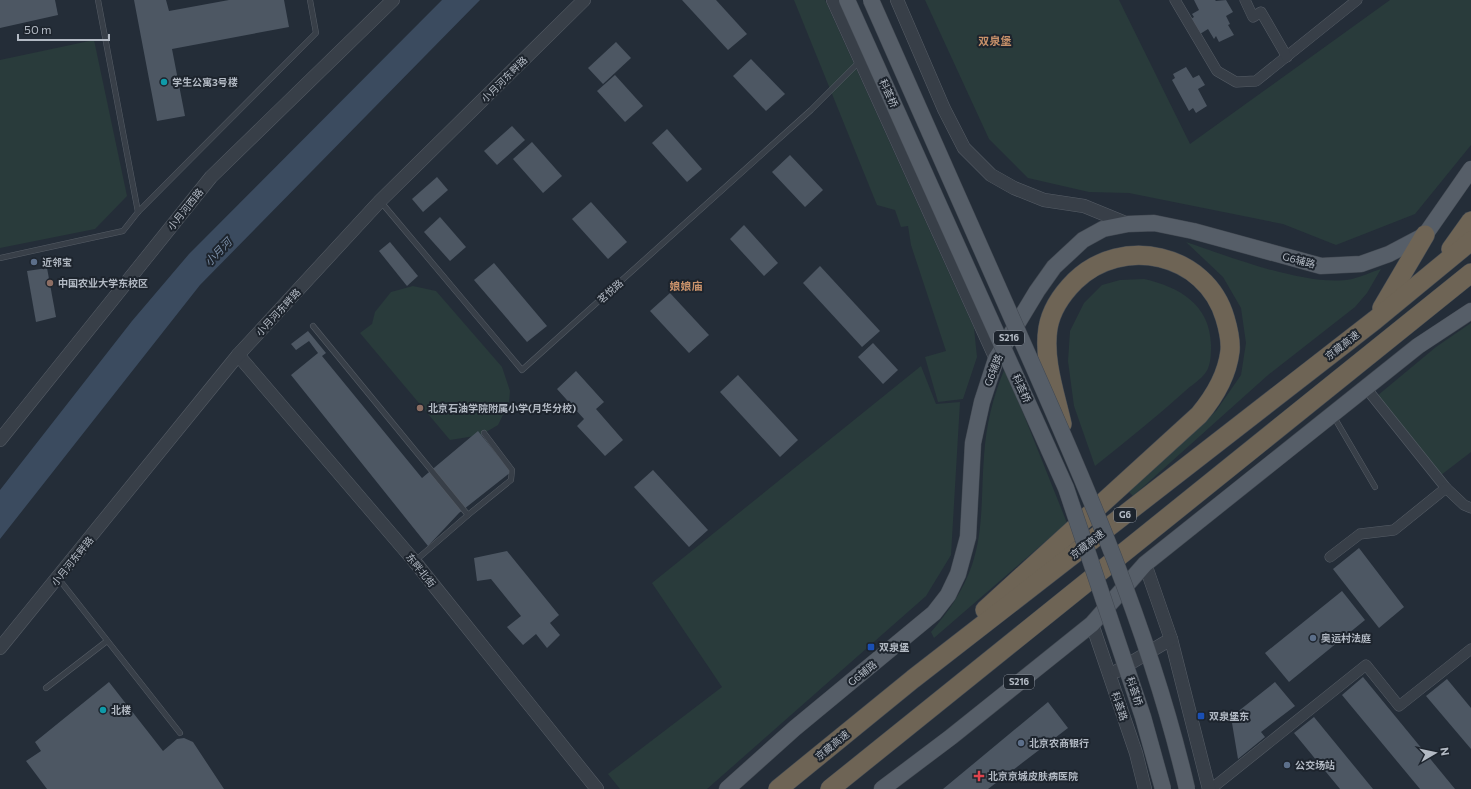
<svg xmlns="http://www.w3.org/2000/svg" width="1471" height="789" font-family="Commissioner,'Noto Sans SC',sans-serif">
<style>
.green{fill:#293b3b}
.water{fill:#3b4b5f}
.building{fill:#4d5763}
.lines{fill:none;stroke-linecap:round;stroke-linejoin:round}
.service-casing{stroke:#565d66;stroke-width:6}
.minor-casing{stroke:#565d66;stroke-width:11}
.tertiary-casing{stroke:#565d66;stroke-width:14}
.primary-casing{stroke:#414851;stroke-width:17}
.motorway-casing{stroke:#434a53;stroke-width:20}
.service{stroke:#383f48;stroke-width:5}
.minor{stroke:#383f48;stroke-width:10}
.tertiary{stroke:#383f48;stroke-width:13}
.primary{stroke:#565e68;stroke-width:16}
.motorway{stroke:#6e6455;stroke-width:19}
.primary-bridge-casing{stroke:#414851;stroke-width:17;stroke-linecap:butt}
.primary-bridge{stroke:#565e68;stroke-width:16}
.culture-dot{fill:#0f9aa8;stroke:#1d242d;stroke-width:1.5}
.service-dot{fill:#5c6f8a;stroke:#1d242d;stroke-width:1.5}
.education-dot{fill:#8d6e63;stroke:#1d242d;stroke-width:1.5}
.transit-dot{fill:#1a4fb4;stroke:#1d242d;stroke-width:1.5}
.health-dot{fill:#e0444e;stroke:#1d242d;stroke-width:1.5}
.labels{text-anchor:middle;stroke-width:4;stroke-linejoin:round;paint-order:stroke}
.shield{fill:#1d242d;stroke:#868d97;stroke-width:1}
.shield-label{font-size:9px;font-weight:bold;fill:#b3bac4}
.street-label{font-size:10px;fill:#b3bac4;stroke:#1d242d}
.poi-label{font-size:10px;font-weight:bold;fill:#b3bac4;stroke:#1d242d;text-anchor:start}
.neighbourhood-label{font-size:11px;font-weight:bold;fill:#c8916a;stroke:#1d242d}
.water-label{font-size:11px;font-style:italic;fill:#7d91aa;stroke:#1d242d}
</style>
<rect width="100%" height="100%" fill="#242d38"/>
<g class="green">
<polygon points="794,0 825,0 974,328 977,357 963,399 938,402 925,357 946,351 911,245 908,226 901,227 895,210 877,205"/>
<polygon points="925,0 1119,0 1190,144 1390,0 1471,0 1471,145 1415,214 1336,245 1283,224 1129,193 1089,192 1028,178 989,139"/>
<polygon points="94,40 127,196 95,229 0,248 0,60"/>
<path d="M 1186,242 C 1228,256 1308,288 1352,279 C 1361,277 1371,272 1381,269 L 1367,293 L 1355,307 L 1268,375 L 1133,496 L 1129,492 L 1134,487 L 1216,411 L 1241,375 L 1246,343 L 1241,308 L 1223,277 Z"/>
<path d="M 1144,279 C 1179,287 1210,304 1211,345 C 1211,353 1211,365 1206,372 C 1202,379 1190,386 1184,392 C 1155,418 1125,442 1095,466 L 1074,406 L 1068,361 L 1070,331 L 1084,303 L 1102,285 L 1120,280 Z"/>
<polygon points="413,286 436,291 502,367 510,391 509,403 498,425 481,435 450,440 360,333 372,324 375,312 391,292"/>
<polygon points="1471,323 1471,452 1441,475 1377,396 1436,347"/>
<polygon points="921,366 936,404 960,402 951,555 926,596 707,789 620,789 608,774 722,687 652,583"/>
<path d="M 1005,368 L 1067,523 L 934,638 L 931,632 C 949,611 963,591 972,565 C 984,530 981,492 984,456 C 986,425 993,396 1005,368 Z"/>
</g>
<polygon class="water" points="442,0 480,0 200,285 0,539 0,490 132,321 189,254"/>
<g class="building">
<polygon points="0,0 55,0 58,15 0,28"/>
<polygon points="134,0 166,0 169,11 229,0 284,0 289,27 172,49 185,116 157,121"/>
<polygon points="682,0 716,0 747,34 728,50"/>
<polygon points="1194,0 1215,0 1216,1 1226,0 1233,12 1226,16 1230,24 1228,25 1234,35 1219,42 1216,36 1214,39 1208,29 1200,34 1191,19 1194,17 1192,14 1199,10"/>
<polygon points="616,42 631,58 603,84 588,68"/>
<polygon points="751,59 785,94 766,111 733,76"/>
<polygon points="1186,67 1193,78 1199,75 1205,85 1198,89 1207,106 1196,113 1193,108 1189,111 1172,80 1175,78 1173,74"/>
<polygon points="615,75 643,106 625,122 597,91"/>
<polygon points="512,126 525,140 497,165 484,151"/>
<polygon points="667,129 702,169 687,182 652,143"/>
<polygon points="532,142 562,176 543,193 513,159"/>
<polygon points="790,155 823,190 805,207 772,172"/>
<polygon points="437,177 448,190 423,212 412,199"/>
<polygon points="591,202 627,242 608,259 572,219"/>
<polygon points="440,217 466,247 450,261 424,232"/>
<polygon points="744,225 778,263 764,276 730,239"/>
<polygon points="390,242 418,276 407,286 379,251"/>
<polygon points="494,263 547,326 527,342 474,280"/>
<polygon points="820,266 880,331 862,347 803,283"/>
<polygon points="47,268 56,317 36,322 27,271"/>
<polygon points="670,293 709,335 689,353 650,311"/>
<polygon points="308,331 326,353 322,356 422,478 478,431 511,472 459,513 428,546 291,375 318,353 309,341 296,350 291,344"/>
<polygon points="873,343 898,370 883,384 858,357"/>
<polygon points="576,371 604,402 596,409 623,440 605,456 577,426 584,419 557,389"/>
<polygon points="738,375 798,440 780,457 720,392"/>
<polygon points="653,470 708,530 689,547 634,487"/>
<polygon points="1359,548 1404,607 1379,628 1333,569"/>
<polygon points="507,551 559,615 550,623 560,635 547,648 536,634 523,645 507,627 521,616 491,579 477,581 474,558"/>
<polygon points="1342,591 1365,620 1289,682 1265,653"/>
<polygon points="1363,677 1455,789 1420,789 1342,695"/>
<polygon points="1447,679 1471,708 1471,749 1426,696"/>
<polygon points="109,682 163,751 177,739 184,738 193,742 224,789 47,789 26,761 41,751 35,742"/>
<polygon points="1275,682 1295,706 1261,732 1265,737 1238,759 1231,717"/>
<polygon points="1048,702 1068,728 988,789 943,789"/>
<polygon points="1314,717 1373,789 1340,789 1294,733"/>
</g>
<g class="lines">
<g class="service-casing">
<g id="service">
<polyline points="98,0 138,212"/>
<polyline points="381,202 522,370 811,110 860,61"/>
<polyline points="0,258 123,231 138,212 316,33 310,0"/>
<polyline points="313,326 468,515 415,561"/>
<polyline points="1334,417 1375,487"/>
<polyline points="468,515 511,480 512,470 484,433"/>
<polyline points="58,578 180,733"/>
<polyline points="46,688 107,641"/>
</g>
</g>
<g class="minor-casing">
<g id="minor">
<polyline points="1175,0 1217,71 1236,82 1256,81 1357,0"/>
<polyline points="1245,0 1253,17 1261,12 1287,57"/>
<polyline points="1366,388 1446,488 1464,505 1471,508"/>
<polyline points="1330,557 1360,534 1394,530 1446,488"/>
<polyline points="1211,789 1366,665 1399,706 1471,649"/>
</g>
</g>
<g class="tertiary-casing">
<g id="tertiary">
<polyline points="833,0 996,359"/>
<polyline points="897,0 944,109 964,148 991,175 1014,188 1044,200 1084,206 1128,224"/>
<polyline points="238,355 415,562 597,789"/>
<polyline points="0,440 211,177 393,0"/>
<polyline points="1145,564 1171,639 1209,789"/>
<polyline points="1092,624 1136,753 1145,789"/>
<polyline points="0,648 238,355 380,201 584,0"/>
<polyline points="1117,671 1171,639"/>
</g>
</g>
<g class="primary-casing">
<g id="primary">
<polyline points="727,789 795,728 934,613 948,595 958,574 968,537 973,443 982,402 996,359 1037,291 1054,267 1083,240 1103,229 1128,224 1154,223 1193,231 1321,266 1361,264 1389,254 1425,235 1471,169"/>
<polyline points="882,789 951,737 1092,624 1145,564 1418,346 1471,311"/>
</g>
</g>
<g class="motorway-casing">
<g id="motorway">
<polyline points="1451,249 1471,221"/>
<polyline points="1382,308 1425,235"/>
<path d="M 985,610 L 1199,415 C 1215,396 1227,376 1230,351 C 1231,340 1228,328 1225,318 C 1206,253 1122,235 1075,281 C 1063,293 1051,310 1048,328 C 1043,359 1055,393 1062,424"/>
<polyline points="778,789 913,679 1375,320 1471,241"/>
<polyline points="830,789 1471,273"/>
</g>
</g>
<use href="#service" class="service"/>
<use href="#minor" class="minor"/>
<use href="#tertiary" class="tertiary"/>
<use href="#primary" class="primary"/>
<use href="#motorway" class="motorway"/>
<g class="primary-bridge-casing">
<g id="primary-bridge">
<polyline points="847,0 1066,488 1143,717 1163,789"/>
<path d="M 871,0 C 920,111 969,222 1018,332 C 1084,480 1150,630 1187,789"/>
</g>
</g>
<use href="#primary-bridge" class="primary-bridge"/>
</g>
<g class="culture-dot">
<circle cx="164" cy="82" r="4"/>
<circle cx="103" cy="710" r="4"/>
</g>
<g class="service-dot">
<circle cx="34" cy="262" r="4"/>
<circle cx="1313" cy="638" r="4"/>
<circle cx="1021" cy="743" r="4"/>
<circle cx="1287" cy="765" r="4"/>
</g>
<g class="education-dot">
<circle cx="50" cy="283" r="4"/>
<circle cx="420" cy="408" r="4"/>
</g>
<g class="transit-dot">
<rect x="867" y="643" width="8" height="8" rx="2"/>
<rect x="1197" y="712" width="8" height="8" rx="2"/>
</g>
<path class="health-dot" d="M977 770h4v4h4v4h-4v4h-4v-4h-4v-4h4z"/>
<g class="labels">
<g class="shield">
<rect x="994" y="331" width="30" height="14" rx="3"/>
<rect x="1114" y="508" width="22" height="14" rx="3"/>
<rect x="1004" y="675" width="30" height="14" rx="3"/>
</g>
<g class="shield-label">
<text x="1009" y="341">S216</text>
<text x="1125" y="518">G6</text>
<text x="1019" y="685">S216</text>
</g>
<g class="street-label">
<text transform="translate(504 79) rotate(-45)" y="4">小月河东畔路</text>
<text transform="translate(889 93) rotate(66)" y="4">科荟桥</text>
<text transform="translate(185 209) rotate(-51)" y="4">小月河西路</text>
<text transform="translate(1299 260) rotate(15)" y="4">G6辅路</text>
<text transform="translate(610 291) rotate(-42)" y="4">茗悦路</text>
<text transform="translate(278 312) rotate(-47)" y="4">小月河东畔路</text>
<text transform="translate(1342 345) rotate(-38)" y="4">京藏高速</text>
<text transform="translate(993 370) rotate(-69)" y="4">G6辅路</text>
<text transform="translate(1022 388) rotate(66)" y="4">科荟桥</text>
<text transform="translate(1087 544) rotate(-38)" y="4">京藏高速</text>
<text transform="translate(72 561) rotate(-51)" y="4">小月河东畔路</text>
<text transform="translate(421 570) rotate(51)" y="4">东畔北街</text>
<text transform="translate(862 673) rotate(-39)" y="4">G6辅路</text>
<text transform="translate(1135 691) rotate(72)" y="4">科荟桥</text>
<text transform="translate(1120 706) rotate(72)" y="4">科荟路</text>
<text transform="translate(832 745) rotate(-39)" y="4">京藏高速</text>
</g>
<g class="poi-label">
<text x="172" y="86">学生公寓3号楼</text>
<text x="42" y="266">近邻宝</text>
<text x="58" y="287">中国农业大学东校区</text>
<text x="428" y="412">北京石油学院附属小学(月华分校)</text>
<text x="1321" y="642">奥运村法庭</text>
<text x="879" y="651">双泉堡</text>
<text x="111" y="714">北楼</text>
<text x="1209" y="720">双泉堡东</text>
<text x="1029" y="747">北京农商银行</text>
<text x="1295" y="769">公交场站</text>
<text x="988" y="780">北京京城皮肤病医院</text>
</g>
<g class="neighbourhood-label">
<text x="995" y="45">双泉堡</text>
<text x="686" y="290">娘娘庙</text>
</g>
<g class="water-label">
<text transform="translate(218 252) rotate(-46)" y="4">小月河</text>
</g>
</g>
<g transform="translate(1435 753) rotate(81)" stroke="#1d242d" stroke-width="3" paint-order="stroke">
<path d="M0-3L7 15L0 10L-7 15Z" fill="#b3bac4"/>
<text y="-6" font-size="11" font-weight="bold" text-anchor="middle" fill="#b3bac4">N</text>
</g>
<path d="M18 34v6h91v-6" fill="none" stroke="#b3bac4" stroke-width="2"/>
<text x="24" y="34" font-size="12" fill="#b3bac4" stroke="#1d242d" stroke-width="3" paint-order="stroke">50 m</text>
</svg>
